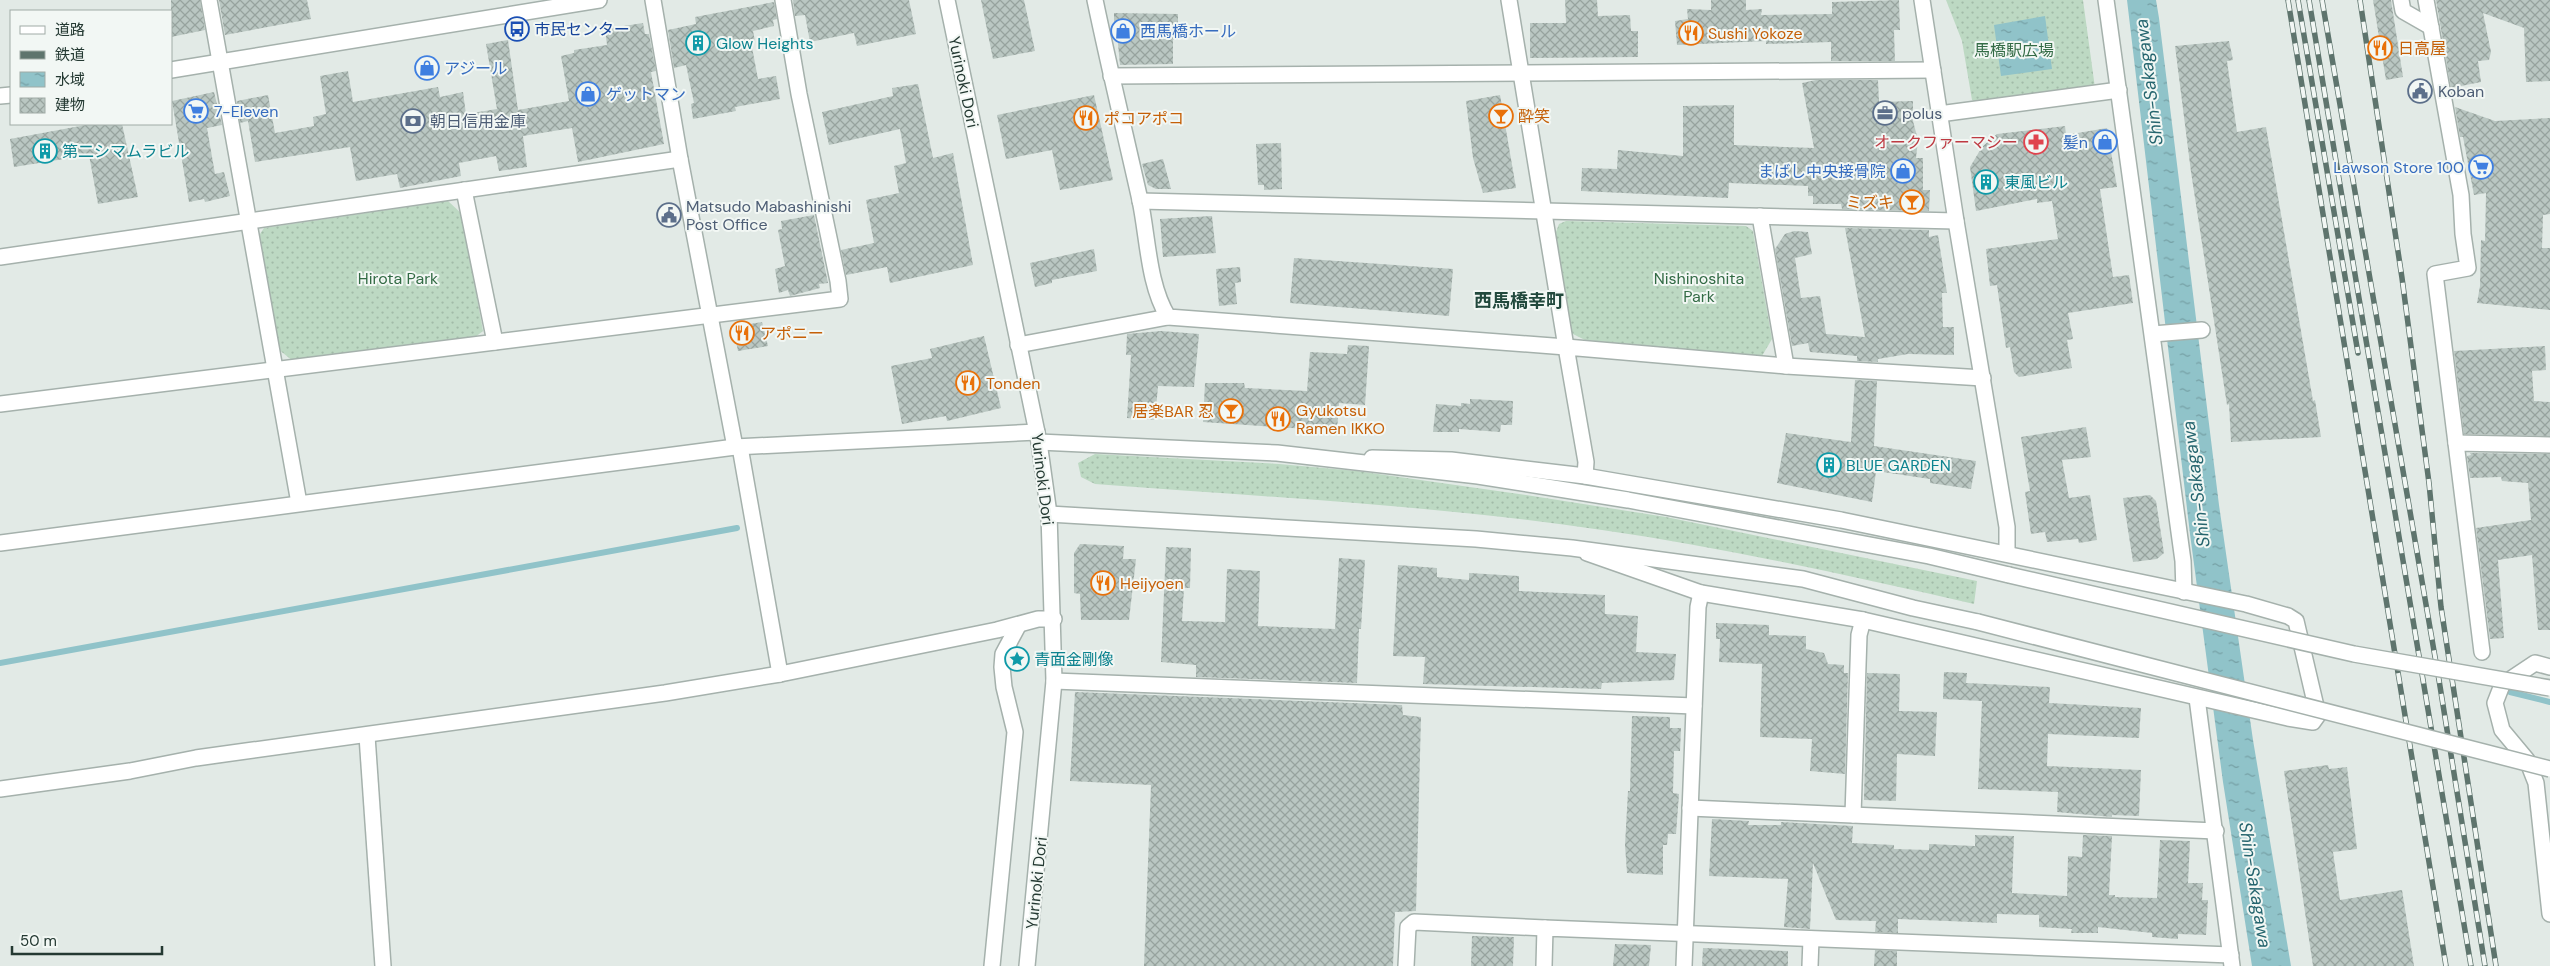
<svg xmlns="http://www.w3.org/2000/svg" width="2550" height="966" font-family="'DM Sans','Noto Sans JP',sans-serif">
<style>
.grass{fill:url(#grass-dots)}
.water{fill:url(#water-ripples)}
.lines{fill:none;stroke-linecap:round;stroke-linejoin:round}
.stream{stroke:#90c3c9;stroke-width:6}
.building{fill:url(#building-cross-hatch)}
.minor-casing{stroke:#a5b1ac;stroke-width:18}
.tertiary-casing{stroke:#a5b1ac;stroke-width:18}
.minor{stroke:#fff;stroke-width:15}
.tertiary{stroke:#fff;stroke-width:15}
.rail-casing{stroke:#5e746d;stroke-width:5.5}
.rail{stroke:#f2f7f4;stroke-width:4;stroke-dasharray:11;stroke-linecap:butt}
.tertiary-bridge-casing{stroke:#a5b1ac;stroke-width:18;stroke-linecap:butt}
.tertiary-bridge{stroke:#fff;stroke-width:15}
.labels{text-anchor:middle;stroke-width:4;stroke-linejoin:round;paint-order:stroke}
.transit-label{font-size:16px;fill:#164399;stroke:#f2f7f4;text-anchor:start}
.shop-label{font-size:16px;fill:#366cbe;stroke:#f2f7f4;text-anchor:start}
.food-label{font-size:16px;fill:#c56008;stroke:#f2f7f4;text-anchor:start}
.culture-label{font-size:16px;fill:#0d838f;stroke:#f2f7f4;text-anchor:start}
.park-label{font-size:16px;fill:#336b45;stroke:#f2f7f4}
.street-label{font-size:16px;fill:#243932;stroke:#f2f7f4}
.service-label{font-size:16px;fill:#4e5e75;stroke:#f2f7f4;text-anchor:start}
.health-label{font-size:16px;fill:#be3a42;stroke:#f2f7f4;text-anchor:end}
.water-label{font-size:18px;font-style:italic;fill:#25656e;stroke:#f2f7f4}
.neighbourhood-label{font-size:18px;font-weight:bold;fill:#22493d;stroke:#f2f7f4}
</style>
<defs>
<pattern id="grass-dots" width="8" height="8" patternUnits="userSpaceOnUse" patternTransform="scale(1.25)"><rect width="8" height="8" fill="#bdd9c3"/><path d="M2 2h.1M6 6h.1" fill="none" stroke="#a2bba8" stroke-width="1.8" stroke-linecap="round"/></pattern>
<pattern id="water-ripples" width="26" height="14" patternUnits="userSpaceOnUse" patternTransform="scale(1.25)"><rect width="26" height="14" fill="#90c3c9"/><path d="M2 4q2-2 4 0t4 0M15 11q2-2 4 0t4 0" fill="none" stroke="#759fa4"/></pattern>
<pattern id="building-cross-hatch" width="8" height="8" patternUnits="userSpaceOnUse" patternTransform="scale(1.25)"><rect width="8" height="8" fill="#bac7c2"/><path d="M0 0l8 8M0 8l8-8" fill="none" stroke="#97a39e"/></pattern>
</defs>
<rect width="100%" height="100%" fill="#e2eae6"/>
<g class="grass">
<polygon points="1946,0 2083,0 2095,88 1980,106 1972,100 1962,41"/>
<polygon points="448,201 462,214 483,331 474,338 293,361 278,349 258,237 264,228"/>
<polygon points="1566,221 1746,226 1753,231 1772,339 1762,356 1585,340 1571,333 1556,232 1559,224"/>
<path d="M 1095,454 L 1279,464 L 1357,471 L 1526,495 L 1666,517 L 1977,581 L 1974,604 C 1851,576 1727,548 1602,530 C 1434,505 1264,497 1095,484 L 1081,477 L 1078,463 Z"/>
</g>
<g class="water">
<polygon points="2127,0 2156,0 2159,18 2219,505 2253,740 2291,966 2252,966 2223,782 2190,534"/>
<polygon points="2045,16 2052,69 2001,76 1994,25"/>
</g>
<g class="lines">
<g class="stream">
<polyline points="0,663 737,528"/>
<polyline points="2510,692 2550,702"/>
</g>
</g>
<g class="building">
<polygon points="171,0 200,0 205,30 171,37"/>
<polygon points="219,0 307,0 311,19 225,35"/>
<polygon points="793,0 909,0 916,34 857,46 854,33 810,42 805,15 795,16"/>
<polygon points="981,0 1024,0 1035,51 993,59"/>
<polygon points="1565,0 1597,0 1598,16 1630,15 1631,31 1638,31 1638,57 1530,58 1530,23 1566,23"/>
<polygon points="1711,0 1746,0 1746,10 1762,9 1761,15 1832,14 1832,2 1899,0 1900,30 1894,30 1895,61 1831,61 1831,42 1766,44 1766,41 1677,45 1675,21 1688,19 1687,9 1711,10"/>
<polygon points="2373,0 2391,0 2403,77 2386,80"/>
<polygon points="2436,0 2550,0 2550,81 2526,82 2524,28 2483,13 2491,52 2489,60 2478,61 2481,82 2451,88"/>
<polygon points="774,2 777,19 773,20 774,26 753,31 755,41 751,42 758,79 776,76 780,99 735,107 736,111 693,119 691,104 694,103 686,65 674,68 668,30 696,24 695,17"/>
<polygon points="1114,13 1178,14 1178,40 1173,40 1173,64 1120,65 1117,33 1114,33"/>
<polygon points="643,23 645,34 649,34 656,71 651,72 664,144 578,162 572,128 523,136 527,167 499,171 496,156 459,163 461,176 400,188 397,174 356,181 350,147 255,162 248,121 240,123 237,101 268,95 275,133 314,126 313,117 326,114 320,76 348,71 353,102 438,87 440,97 463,92 466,114 497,109 486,44 508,40 518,110 569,101 561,56 574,53 574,50 607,45 605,29"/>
<polygon points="2229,41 2233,60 2227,61 2237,132 2266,127 2313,401 2315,400 2321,437 2231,442 2229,404 2227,405 2191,172 2175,46"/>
<polygon points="1816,80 1878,80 1879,102 1913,101 1913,121 1918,140 1916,158 1923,158 1923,190 1930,190 1929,211 1842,209 1841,204 1813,204 1813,196 1808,196 1808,186 1729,183 1728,198 1581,191 1582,168 1617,169 1618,150 1683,156 1683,106 1734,105 1734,145 1814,148 1802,83"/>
<polygon points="918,84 933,158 953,153 973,265 890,283 887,267 846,275 841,250 874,243 866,200 899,193 894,166 906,163 900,129 829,145 822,112 893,96 892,88"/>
<polygon points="214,92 222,125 207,128 215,174 224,172 230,196 205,202 204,199 189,202 172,101"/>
<polygon points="1094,95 1113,180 1060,190 1052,150 1006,159 997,115"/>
<polygon points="1500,95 1516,188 1483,193 1473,158 1466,101"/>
<polygon points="2455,107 2495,121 2550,118 2550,214 2543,215 2542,248 2550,248 2550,310 2477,303 2480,286 2481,240 2485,241 2486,193 2474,195 2463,137 2460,137"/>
<polygon points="91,124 122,124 138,197 98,204 89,155 14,167 10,139"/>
<polygon points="2065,126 2066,135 2107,128 2117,187 2100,189 2113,277 2129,275 2133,303 2068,313 2073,339 2067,340 2072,368 2019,377 2014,372 2010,347 2006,348 1997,285 1990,286 1986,249 2058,239 2052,201 2037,203 2037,199 1976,211 1970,167 1982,147 1997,134"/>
<polygon points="1281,143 1282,189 1264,190 1264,185 1258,185 1256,144"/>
<polygon points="1163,159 1171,189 1156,189 1148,185 1142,164"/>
<polygon points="814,215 828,283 819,284 820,288 790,296 788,290 779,293 775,269 785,266 778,230 782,229 781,221"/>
<polygon points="1212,216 1216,253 1163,257 1160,219"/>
<polygon points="1845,228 1929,230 1929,237 1938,235 1947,293 1942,293 1943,327 1954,327 1954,355 1908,354 1878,359 1878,362 1857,361 1857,356 1810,352 1808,343 1792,346 1775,249 1785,234 1794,231 1808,232 1812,254 1795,258 1801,298 1820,296 1826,334 1865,337"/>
<polygon points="1094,249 1097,271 1052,280 1052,283 1035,287 1030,263"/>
<polygon points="1294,258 1453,269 1449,316 1290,303"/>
<polygon points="1240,267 1241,282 1235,283 1237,304 1219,306 1216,269"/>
<polygon points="762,322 768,346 738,351 733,327"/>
<polygon points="1161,331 1199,334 1194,387 1158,386 1155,420 1127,418 1131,355 1126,355 1127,334"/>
<polygon points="984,336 1001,408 947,421 946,416 902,424 891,366 932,358 930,349"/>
<polygon points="1348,345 1369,346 1365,405 1339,403 1337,431 1203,422 1205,383 1244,383 1245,388 1307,391 1310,352 1347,354"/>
<polygon points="2545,346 2546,370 2532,371 2534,401 2550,402 2550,436 2464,434 2454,351"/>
<polygon points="1855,380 1877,381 1874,446 1976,461 1971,489 1930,483 1930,479 1876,471 1872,502 1777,483 1786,433 1851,442"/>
<polygon points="1470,399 1513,401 1512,425 1501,425 1500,432 1459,429 1459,432 1433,432 1436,404 1461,406 1461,403 1470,404"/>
<polygon points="2086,427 2091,457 2062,460 2069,498 2090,495 2097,540 2079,543 2078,539 2047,542 2045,532 2031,534 2025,492 2030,491 2021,437"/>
<polygon points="2470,453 2550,454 2550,630 2538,630 2532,555 2498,560 2504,638 2490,639 2476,528 2531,520 2528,483 2502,481 2501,477 2470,478 2467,456 2471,455"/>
<polygon points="2150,495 2156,501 2164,553 2157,559 2133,562 2123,498"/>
<polygon points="1080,544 1124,546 1123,559 1136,559 1129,620 1081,620 1080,594 1074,593 1074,553"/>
<polygon points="1166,547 1191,548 1190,588 1184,588 1182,621 1225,622 1227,569 1260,571 1258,626 1335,629 1339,558 1365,560 1361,629 1359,629 1357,683 1196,677 1196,665 1161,662"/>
<polygon points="1398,565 1437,568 1437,577 1469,580 1469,573 1519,576 1519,591 1605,595 1605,614 1638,616 1636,652 1676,654 1674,680 1602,683 1601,689 1423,684 1425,657 1393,656"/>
<polygon points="1716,623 1769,625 1769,635 1806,636 1806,649 1824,653 1828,664 1844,665 1844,673 1848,673 1845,774 1810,771 1812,739 1760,737 1762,664 1719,662 1720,639 1716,639"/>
<polygon points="1944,672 1967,673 1966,683 2050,687 2049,703 2141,708 2139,738 2048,734 2047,766 2141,770 2139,816 2112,815 2112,817 2057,812 2058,792 1978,789 1982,701 1943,699"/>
<polygon points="1867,673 1900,674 1899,711 1937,712 1935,756 1897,754 1896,801 1864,800"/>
<polygon points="1075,692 1402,705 1403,715 1421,717 1416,911 1395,912 1393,966 1144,966 1151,785 1070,781"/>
<polygon points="1632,716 1670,717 1670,728 1681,728 1680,751 1674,751 1673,793 1679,794 1676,834 1668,834 1667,845 1663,845 1663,875 1627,873 1625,845 1628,791 1630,791"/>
<polygon points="2328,765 2329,769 2347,767 2357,849 2333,852 2340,900 2402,890 2414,966 2313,966 2284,771"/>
<polygon points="1712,819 1749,821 1748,825 1781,825 1781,822 1853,826 1852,843 1894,845 1894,849 1929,850 1929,844 1975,846 1975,835 2014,836 2012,893 2067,896 2068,856 2082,857 2083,835 2112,836 2109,895 2115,895 2115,897 2157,898 2160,840 2190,841 2188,883 2203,883 2202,900 2208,900 2206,935 2178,934 2178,939 2152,937 2152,933 2098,927 2098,933 2071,933 2072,929 2039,927 2039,915 1997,914 1997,923 1898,919 1898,933 1875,932 1876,921 1836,920 1813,863 1810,929 1784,927 1788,879 1709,876"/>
<polygon points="1472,936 1514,937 1513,966 1471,966"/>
<polygon points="1615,944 1651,945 1649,966 1613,966"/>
<polygon points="1703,948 1788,951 1788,966 1702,966"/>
<polygon points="1875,950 1897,951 1897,966 1874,966"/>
</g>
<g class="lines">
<g class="minor-casing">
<g id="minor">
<polyline points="209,0 299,503"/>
<polyline points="653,0 680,159 735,447"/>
<path d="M 1095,0 C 1109,67 1125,133 1140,200 C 1148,238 1148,284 1168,317 L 1566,347 L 1509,0"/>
<polyline points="1922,0 1956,221 2007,527 2007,553"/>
<polyline points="2106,0 2183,561 2184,592"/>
<polyline points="2401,0 2403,11 2431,27"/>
<polyline points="2426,0 2461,195 2463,234 2468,268 2435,274 2456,443"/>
<polyline points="1111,76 1933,70"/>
<polyline points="1939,114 2119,90"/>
<polyline points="464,190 495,342"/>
<polyline points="1140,201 1956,221"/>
<polyline points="1760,216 1786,366"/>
<polyline points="0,257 680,159"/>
<polyline points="2153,334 2202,330"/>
<polyline points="1018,345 1168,317"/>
<polyline points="0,404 840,299 838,281 799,94 783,0"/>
<polyline points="740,447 780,674"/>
<polyline points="1372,458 1451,460 1585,476 1841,520 2246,604 2288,616 2296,621 2318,715 2313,722 2288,718 1863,620 1701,593 1587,553"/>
<polyline points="1585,476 1586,462 1566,347 1786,366 1983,378"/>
<polyline points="0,543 735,447 1037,432"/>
<polyline points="2482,652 2456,443 2550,445"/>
<polyline points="2550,667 2535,663 2502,685 2495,703 2502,730 2527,760 2536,783 2550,914"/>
<polyline points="1054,681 1694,706"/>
<polyline points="2197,698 2232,966"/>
<polyline points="367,736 383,966"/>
<polyline points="0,789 130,771 196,758 665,693 780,674 997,630 1038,619 1054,619"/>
<polyline points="1690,808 2216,831"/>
<polyline points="1853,815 1859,635 1863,620"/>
<polyline points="992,966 1015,732 1004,687 1002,667 1003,654 1018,626"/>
<polyline points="1406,966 1408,927 1414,922 1545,928"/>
<polyline points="1544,966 1545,928 2231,955"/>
<polyline points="1684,966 1698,607 1701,593"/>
<polyline points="1810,966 1811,939"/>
</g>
</g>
<g class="tertiary-casing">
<g id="tertiary">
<polyline points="947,0 1039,442 1049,514 1054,681 1027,966"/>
<polyline points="171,70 599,0"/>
<polyline points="0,96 11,95"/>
<polyline points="1039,442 1277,453 1478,476 1628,500 1929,556 2009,575"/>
<polyline points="1049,514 1476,539 1572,548 1803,579 1913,608 1978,622"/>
</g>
</g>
<use href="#minor" class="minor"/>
<use href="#tertiary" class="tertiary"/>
<g class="rail-casing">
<g id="rail">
<polyline points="2288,0 2446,966"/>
<polyline points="2298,0 2358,353"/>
<polyline points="2309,0 2471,966"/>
<polyline points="2322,0 2439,680 2485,966"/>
<polyline points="2360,0 2402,278 2429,483 2441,607 2496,966"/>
</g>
</g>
<use href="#rail" class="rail"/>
<g class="tertiary-bridge-casing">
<g id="tertiary-bridge">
<polyline points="2009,575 2354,654 2550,688"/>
<polyline points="1978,622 2550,769"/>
</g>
</g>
<use href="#tertiary-bridge" class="tertiary-bridge"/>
</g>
<defs>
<g id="bus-ring" transform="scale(1.25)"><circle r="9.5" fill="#f2f7f4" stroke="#1a4fb4" stroke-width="1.5"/><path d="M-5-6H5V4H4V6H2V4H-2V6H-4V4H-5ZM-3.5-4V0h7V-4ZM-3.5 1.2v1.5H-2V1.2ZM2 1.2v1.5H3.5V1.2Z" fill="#1a4fb4"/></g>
<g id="shop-ring" transform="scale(1.25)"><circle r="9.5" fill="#f2f7f4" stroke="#3f7fe0" stroke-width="1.5"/><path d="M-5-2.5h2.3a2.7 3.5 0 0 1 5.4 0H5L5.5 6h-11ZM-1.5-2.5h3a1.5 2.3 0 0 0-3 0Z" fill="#3f7fe0"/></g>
<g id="restaurant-ring" transform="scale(1.25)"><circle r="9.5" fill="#f2f7f4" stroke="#e8710a" stroke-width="1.5"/><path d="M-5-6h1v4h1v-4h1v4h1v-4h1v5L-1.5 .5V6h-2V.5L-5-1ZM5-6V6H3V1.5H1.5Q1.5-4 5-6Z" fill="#e8710a"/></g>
<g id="building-ring" transform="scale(1.25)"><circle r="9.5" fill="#f2f7f4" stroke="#0f9aa8" stroke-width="1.5"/><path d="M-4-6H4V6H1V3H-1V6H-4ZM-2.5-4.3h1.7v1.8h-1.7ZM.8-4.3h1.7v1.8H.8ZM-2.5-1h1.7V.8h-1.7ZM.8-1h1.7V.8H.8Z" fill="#0f9aa8"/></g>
<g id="civic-ring" transform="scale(1.25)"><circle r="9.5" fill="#f2f7f4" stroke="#5c6f8a" stroke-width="1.5"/><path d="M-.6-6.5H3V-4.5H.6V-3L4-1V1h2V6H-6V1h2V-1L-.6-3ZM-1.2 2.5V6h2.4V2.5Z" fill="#5c6f8a"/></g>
<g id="supermarket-ring" transform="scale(1.25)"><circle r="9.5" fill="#f2f7f4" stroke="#3f7fe0" stroke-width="1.5"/><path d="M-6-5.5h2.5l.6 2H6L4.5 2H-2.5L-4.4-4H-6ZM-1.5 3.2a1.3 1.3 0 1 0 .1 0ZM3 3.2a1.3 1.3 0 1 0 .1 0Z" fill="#3f7fe0"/></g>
<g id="office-ring" transform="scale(1.25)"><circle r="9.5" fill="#f2f7f4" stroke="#5c6f8a" stroke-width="1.5"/><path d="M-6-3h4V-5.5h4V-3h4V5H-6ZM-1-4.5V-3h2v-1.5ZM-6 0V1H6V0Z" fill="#5c6f8a"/></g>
<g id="bar-ring" transform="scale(1.25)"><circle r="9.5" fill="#f2f7f4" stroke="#e8710a" stroke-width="1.5"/><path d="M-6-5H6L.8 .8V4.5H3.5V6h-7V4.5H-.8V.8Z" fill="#e8710a"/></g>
<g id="bank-ring" transform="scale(1.25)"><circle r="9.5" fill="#f2f7f4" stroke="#5c6f8a" stroke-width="1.5"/><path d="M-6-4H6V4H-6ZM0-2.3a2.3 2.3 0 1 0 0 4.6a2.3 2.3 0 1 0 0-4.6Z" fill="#5c6f8a"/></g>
<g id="pharmacy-ring" transform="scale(1.25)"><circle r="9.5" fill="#f2f7f4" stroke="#e0444e" stroke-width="1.5"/><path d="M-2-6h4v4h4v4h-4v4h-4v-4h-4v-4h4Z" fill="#e0444e"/></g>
<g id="sight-ring" transform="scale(1.25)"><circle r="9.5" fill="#f2f7f4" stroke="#0f9aa8" stroke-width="1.5"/><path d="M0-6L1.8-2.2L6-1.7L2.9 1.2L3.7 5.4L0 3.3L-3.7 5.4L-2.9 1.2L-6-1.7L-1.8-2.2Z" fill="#0f9aa8"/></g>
</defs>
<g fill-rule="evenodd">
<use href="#bus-ring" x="517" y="29"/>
<use href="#shop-ring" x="1123" y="31"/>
<use href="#restaurant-ring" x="1691" y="33"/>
<use href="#building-ring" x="698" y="43"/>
<use href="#restaurant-ring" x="2380" y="48"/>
<use href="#shop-ring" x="427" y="68"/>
<use href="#civic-ring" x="2420" y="91"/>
<use href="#shop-ring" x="588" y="94"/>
<use href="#supermarket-ring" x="196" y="111"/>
<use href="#office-ring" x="1885" y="113"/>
<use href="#bar-ring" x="1501" y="116"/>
<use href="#restaurant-ring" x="1086" y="118"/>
<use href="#bank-ring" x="413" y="121"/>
<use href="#pharmacy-ring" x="2036" y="142"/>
<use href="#shop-ring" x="2105" y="142"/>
<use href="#building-ring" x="45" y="151"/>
<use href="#supermarket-ring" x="2481" y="167"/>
<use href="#shop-ring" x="1903" y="171"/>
<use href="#building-ring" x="1986" y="182"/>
<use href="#bar-ring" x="1912" y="202"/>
<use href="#civic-ring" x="669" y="215"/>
<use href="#restaurant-ring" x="742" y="333"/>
<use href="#restaurant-ring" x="968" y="383"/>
<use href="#bar-ring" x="1231" y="411"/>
<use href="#restaurant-ring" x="1278" y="419"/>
<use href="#building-ring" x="1829" y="465"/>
<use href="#restaurant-ring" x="1103" y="583"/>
<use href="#sight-ring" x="1017" y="659"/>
</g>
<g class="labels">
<g class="transit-label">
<text x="534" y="35">市民センター</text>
</g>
<g class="shop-label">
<text x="1140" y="37">西馬橋ホール</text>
<text x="444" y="74">アジール</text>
<text x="606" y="100">ゲットマン</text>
<text x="214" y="117">7-Eleven</text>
<text x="2088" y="148" text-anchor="end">髪n</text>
<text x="2464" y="173" text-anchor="end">Lawson Store 100</text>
<text x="1886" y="177" text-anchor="end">まばし中央接骨院</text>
</g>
<g class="food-label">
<text x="1708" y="39">Sushi Yokoze</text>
<text x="2398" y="54">日高屋</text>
<text x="1518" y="122">酔笑</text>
<text x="1104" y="124">ポコアポコ</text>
<text x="1894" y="208" text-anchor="end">ミズキ</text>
<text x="760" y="339">アポニー</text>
<text x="986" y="389">Tonden</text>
<text x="1296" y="416">Gyukotsu<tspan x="1296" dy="18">Ramen IKKO</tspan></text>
<text x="1214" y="417" text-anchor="end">居楽BAR 忍</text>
<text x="1120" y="589">Heijyoen</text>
</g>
<g class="culture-label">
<text x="716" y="49">Glow Heights</text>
<text x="62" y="157">第二シマムラビル</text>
<text x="2004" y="188">東風ビル</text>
<text x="1846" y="471">BLUE GARDEN</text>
<text x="1034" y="665">青面金剛像</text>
</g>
<g class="park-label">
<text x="2014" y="56">馬橋駅広場</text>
<text x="398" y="284">Hirota Park</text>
<text x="1699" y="284">Nishinoshita<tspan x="1699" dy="18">Park</tspan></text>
</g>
<g class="street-label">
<text transform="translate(964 82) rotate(78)" y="6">Yurinoki Dori</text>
<text transform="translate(1043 479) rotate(83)" y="6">Yurinoki Dori</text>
<text transform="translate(1036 883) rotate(-84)" y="6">Yurinoki Dori</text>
</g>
<g class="service-label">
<text x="2438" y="97">Koban</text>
<text x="1902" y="119">polus</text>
<text x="430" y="127">朝日信用金庫</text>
<text x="686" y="212">Matsudo Mabashinishi<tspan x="686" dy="18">Post Office</tspan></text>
</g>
<g class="health-label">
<text x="2018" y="148">オークファーマシー</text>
</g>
<g class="water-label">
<text transform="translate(2149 82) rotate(-97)" y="6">Shin-Sakagawa</text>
<text transform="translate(2196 484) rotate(-97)" y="6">Shin-Sakagawa</text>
<text transform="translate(2255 885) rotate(81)" y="6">Shin-Sakagawa</text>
</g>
<g class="neighbourhood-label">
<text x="1519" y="307">西馬橋幸町</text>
</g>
</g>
<rect x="10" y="10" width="162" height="115" fill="#f2f7f4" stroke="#a0aba6"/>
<rect x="20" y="26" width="25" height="8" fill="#ffffff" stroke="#a0aba6"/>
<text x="55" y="35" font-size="15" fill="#243932">道路</text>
<rect x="20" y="51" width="25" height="8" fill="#5e746d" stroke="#a0aba6"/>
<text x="55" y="60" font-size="15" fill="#243932">鉄道</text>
<rect x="20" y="72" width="25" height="15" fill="url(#water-ripples)" stroke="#a0aba6"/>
<text x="55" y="85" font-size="15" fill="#243932">水域</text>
<rect x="20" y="98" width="25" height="15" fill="url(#building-cross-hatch)" stroke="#a0aba6"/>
<text x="55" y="110" font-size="15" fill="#243932">建物</text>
<path d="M12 946v8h150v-8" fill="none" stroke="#243932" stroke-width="2.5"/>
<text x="20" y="946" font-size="15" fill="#243932" stroke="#f2f7f4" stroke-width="4" paint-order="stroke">50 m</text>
</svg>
